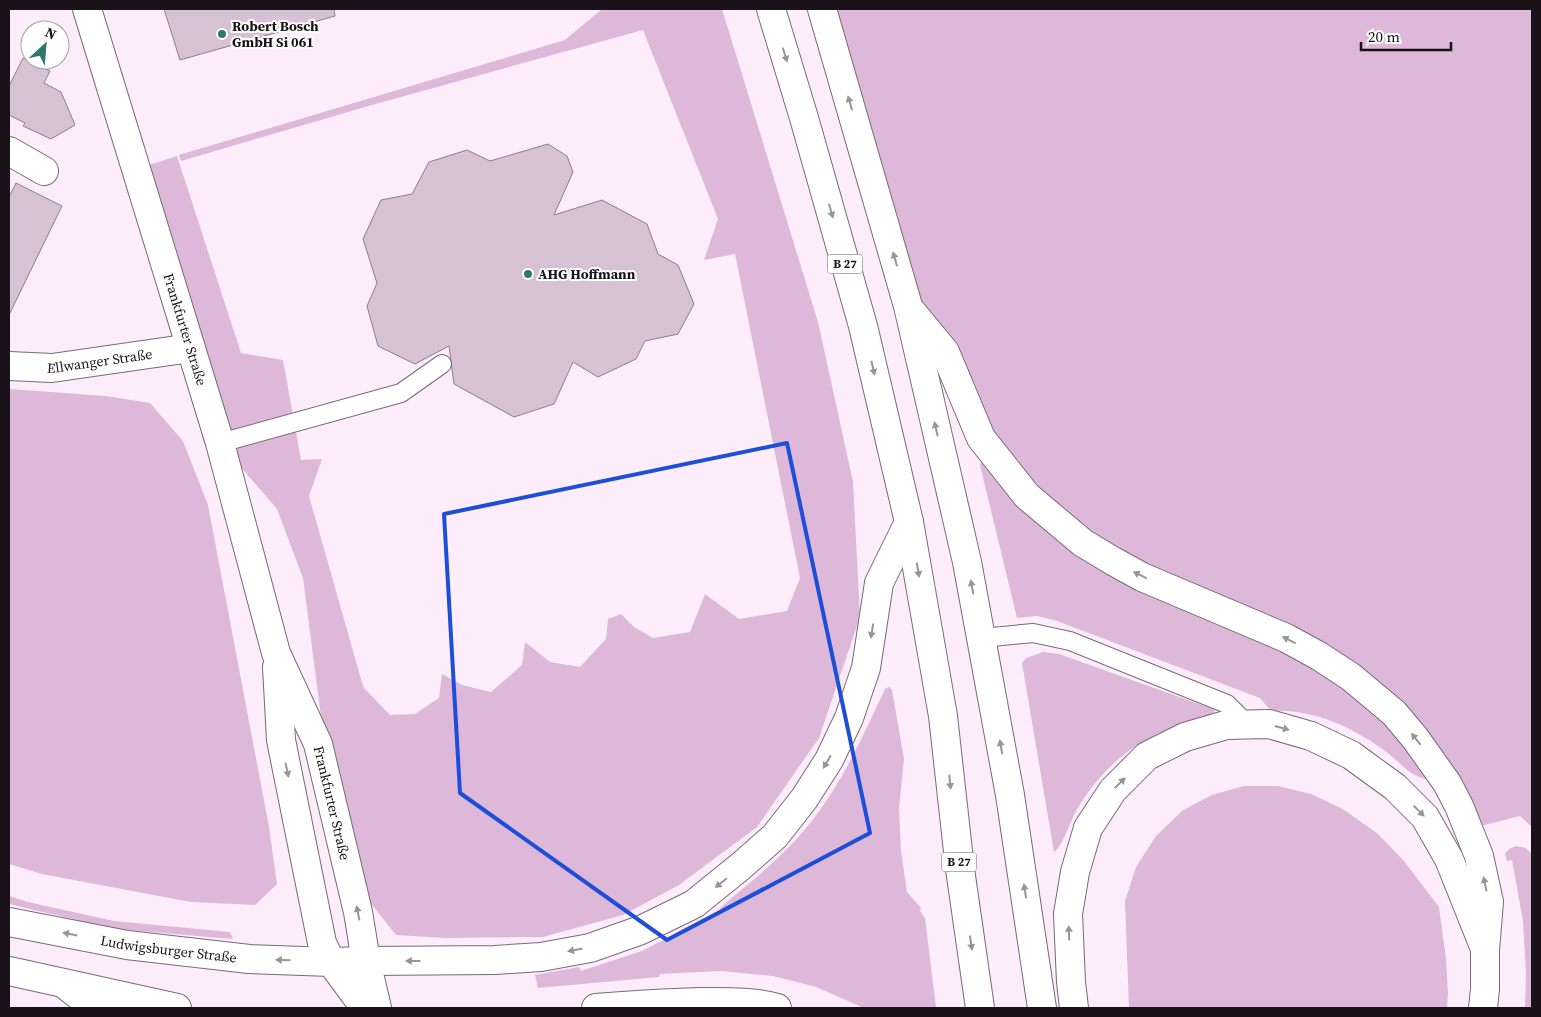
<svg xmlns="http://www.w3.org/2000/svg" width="1541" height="1017" font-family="'Source Serif 4',serif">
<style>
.green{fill:#ddb8d9}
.building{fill:#d6c2d4;stroke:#8e7c8b}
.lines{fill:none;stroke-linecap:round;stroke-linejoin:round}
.service-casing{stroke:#7a6978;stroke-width:20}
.minor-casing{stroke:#7a6978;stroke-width:30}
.secondary-casing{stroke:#7a6978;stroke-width:30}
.primary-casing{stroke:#7a6978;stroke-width:30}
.trunk-casing{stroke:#7a6978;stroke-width:30}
.service{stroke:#fff;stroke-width:18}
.minor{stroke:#fff;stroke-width:28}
.secondary{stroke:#fff;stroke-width:28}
.primary{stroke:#fff;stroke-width:28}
.trunk{stroke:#fff;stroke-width:28}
.oneway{fill:#989497}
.marked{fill:none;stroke:#1d4ed8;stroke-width:4;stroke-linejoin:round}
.poi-dot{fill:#32776b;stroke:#fff;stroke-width:2}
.labels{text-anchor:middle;stroke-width:4;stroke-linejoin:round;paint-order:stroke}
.shield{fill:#fff;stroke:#5e595d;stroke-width:1}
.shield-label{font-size:12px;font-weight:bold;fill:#191218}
.poi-label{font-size:14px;font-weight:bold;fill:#191218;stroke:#fff;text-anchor:start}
.street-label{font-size:14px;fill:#191218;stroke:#fff}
</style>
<rect width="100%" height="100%" fill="#fdedfb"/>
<g class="green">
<polygon points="602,9 722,9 818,322 853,482 860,617 819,738 757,827 679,885 623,915 543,937 446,938 396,935 369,901 324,740 303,578 277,509 220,443 137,169 177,156 241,353 283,360 301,460 322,459 309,496 363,686 365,689 390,715 415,714 439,698 442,674 462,685 491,692 522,665 525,642 550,662 580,667 606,639 608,619 621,614 634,627 653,638 690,632 705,594 739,619 787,611 800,578 735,254 704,260 718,219 643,30 372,105 181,161 179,155 565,40"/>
<polygon points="822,9 1532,9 1532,827 1520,816 1481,826 1394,713 1027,496 908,306"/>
<polygon points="9,389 106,396 150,403 183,441 208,505 269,827 277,884 255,905 191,902 42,874 9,864"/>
<path d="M 981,462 L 985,463 L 992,470 L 1262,642 L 1309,665 L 1342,686 L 1392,731 L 1410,750 L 1428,776 L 1427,779 C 1411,777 1402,764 1389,754 C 1357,729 1313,708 1271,711 L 1260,698 L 1057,621 L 1037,616 L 1017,618 L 980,465 Z"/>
<path d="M 1043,652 L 1059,654 L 1213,709 L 1215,713 C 1152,731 1112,752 1077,809 C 1071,819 1063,846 1054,852 L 1022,663 L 1026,658 Z"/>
<path d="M 889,687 L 892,690 L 904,759 L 899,808 L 901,851 L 907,892 L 921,908 L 920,911 L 925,918 L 936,1008 L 864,1008 L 816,987 L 773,976 L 721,971 L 660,974 L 659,977 L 538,988 L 535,975 L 579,967 L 581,971 L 642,951 L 721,910 L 720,908 C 752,881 785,855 811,822 C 842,783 864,734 885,689 Z"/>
<polygon points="1244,786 1278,786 1311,794 1343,809 1378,834 1404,861 1439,907 1446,959 1448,993 1447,1008 1129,1008 1125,901 1136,867 1156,836 1183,810 1212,795"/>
<polygon points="1516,846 1526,848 1532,854 1532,1008 1525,1008 1526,974 1523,921 1512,860 1507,861 1505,854 1509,849"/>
<polygon points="9,896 28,902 114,921 230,932 233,939 115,929 9,904"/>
</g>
<g class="building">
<polygon points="164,9 334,9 335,16 180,60"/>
<polygon points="23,58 50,71 44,83 61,92 75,125 51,139 23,126 25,123 9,115 9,86"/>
<polygon points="548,144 567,156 573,172 554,215 602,200 647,224 658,254 678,265 694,304 678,334 645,341 636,359 598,377 573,362 554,404 514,417 454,384 449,346 415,364 378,346 367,306 377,283 363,239 381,200 412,194 429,162 467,150 490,161"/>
<polygon points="16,183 62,206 9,315 9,197"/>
</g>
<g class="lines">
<g class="service-casing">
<g id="service">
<polyline points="220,443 401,393 442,364"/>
<polyline points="981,638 1033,633 1070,641 1227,704 1248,725"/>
</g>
</g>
<g class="minor-casing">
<g id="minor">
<path id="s1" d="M 87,9 L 220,443 L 276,653 L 318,744 L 358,912 L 366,961"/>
<polyline points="9,151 44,171"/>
<path id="s2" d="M 9,366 L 52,368 L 191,348"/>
<polyline points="277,667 281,740 322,943 331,962"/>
</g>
</g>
<g class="secondary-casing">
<g id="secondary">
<path id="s3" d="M 9,922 L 127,945 L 249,959 L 331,962"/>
<polyline points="9,971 177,1008"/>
</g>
</g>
<g class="primary-casing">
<g id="primary">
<polyline points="331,962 366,961 377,1008"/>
<polyline points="331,962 365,1008"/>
<polyline points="64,984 95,1008"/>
<path d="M 596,1008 C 631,1005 665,1003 700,1002 C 726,1002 753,1001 777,1008"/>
<polyline points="1483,1008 1485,989 1485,950"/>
</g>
</g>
<g class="trunk-casing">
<g id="trunk">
<polyline points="771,9 804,118 863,326 909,522 943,716 960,869 980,1008"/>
<polyline points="822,9 908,306 967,562 1010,795 1042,1008"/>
<polyline points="912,312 945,352 981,438 1027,496 1083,543 1113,561 1142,577 1286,638 1319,656 1351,677 1394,713 1415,738 1447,783 1459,806 1479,856 1489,902 1485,950"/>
<polyline points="366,961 495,960 541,957 590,948 641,930 694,904 741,866 775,836 804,799 829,760 849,718 866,668 879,583 909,522"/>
<polyline points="1074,1008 1071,982 1068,914 1075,872 1088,828 1113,790 1147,756 1185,737 1226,725 1269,724 1311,736 1351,755 1395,787 1425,817 1449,859 1483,944"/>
</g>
</g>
<use href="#service" class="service"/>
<use href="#minor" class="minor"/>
<use href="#secondary" class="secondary"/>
<use href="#primary" class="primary"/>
<use href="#trunk" class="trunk"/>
</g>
<defs><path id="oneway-solid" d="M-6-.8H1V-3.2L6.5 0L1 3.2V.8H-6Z" transform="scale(1.25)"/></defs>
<g class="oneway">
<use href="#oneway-solid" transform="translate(785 55) rotate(73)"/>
<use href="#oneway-solid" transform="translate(850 103) rotate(-106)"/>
<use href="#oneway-solid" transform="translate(831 211) rotate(74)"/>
<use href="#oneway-solid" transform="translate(895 259) rotate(-106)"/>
<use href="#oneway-solid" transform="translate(873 368) rotate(77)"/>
<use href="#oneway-solid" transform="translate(936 429) rotate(-103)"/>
<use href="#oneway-solid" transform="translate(918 570) rotate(80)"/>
<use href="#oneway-solid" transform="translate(1140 575) rotate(-154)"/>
<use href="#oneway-solid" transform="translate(972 587) rotate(-101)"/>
<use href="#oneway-solid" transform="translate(872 631) rotate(99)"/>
<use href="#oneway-solid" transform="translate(1289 640) rotate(-153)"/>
<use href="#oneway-solid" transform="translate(1282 728) rotate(15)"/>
<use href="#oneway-solid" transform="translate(1416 739) rotate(-129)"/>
<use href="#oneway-solid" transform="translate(1001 747) rotate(-100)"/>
<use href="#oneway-solid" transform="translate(827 762) rotate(120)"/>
<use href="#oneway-solid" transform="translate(287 770) rotate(78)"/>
<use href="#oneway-solid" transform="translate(950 782) rotate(84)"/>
<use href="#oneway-solid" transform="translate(1120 783) rotate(-45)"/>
<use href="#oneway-solid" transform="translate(1419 811) rotate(45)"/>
<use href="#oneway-solid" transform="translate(721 883) rotate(141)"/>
<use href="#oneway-solid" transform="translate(1485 884) rotate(-102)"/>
<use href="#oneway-solid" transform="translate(1025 891) rotate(-99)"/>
<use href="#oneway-solid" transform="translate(358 913) rotate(-101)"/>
<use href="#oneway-solid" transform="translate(1069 933) rotate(-92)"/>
<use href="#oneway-solid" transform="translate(70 934) rotate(-169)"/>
<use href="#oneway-solid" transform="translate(971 943) rotate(82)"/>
<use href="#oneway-solid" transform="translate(575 950) rotate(169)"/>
<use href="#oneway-solid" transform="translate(283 960) rotate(-178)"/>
<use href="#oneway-solid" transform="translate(413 961) rotate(180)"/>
</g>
<path class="marked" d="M 787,443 L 870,833 L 667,940 L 460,793 L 444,514 Z"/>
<g class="poi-dot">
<circle cx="222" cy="34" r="5"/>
<circle cx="528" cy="274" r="5"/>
</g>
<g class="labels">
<g class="shield">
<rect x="827.5" y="254.5" width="35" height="19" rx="4"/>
<rect x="941.5" y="852.5" width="35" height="19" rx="4"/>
</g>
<g class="shield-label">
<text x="845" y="268">B 27</text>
<text x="959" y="866">B 27</text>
</g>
<g class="poi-label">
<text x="232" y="31">Robert Bosch<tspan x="232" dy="16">GmbH Si 061</tspan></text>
<text x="538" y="279">AHG Hoffmann</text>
</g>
<g class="street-label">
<text dy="5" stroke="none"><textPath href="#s1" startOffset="335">Frankfurter Straße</textPath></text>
<text dy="5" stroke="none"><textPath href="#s2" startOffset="91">Ellwanger Straße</textPath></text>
<text dy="5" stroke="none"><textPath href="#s1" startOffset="832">Frankfurter Straße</textPath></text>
<text dy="5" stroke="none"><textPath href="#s3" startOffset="162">Ludwigsburger Straße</textPath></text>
</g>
</g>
<rect width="1541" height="1017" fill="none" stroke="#191218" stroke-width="20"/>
<g transform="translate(45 45) rotate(26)"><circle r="24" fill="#ffffff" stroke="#a3a0a3"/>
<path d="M0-4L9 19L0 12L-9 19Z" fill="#32776b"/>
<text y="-8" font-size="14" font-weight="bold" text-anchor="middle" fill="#191218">N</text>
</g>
<path d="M1361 42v8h90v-8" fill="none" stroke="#191218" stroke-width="2.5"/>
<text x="1368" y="42" font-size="15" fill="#191218" stroke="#ffffff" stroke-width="4" paint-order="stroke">20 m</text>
</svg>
